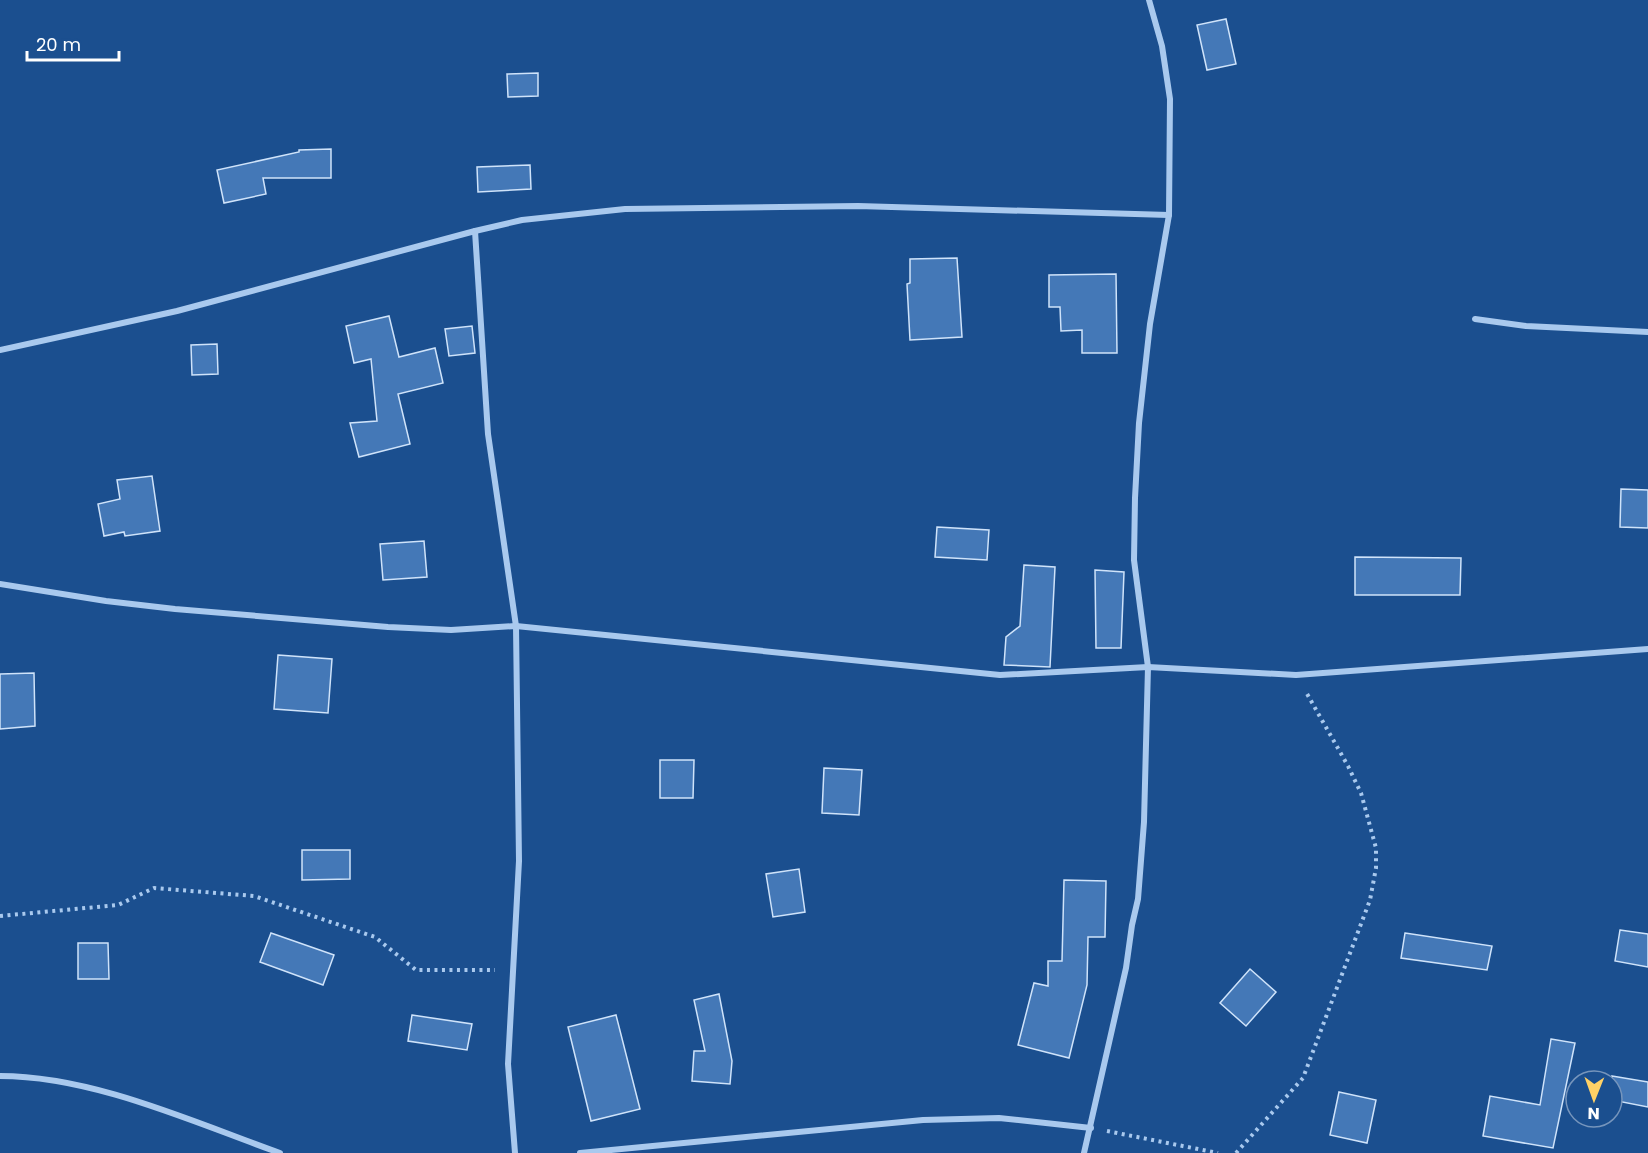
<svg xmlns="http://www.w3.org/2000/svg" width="1648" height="1153" font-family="Poppins,sans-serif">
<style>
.building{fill:#4478b7;stroke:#cfe3fa;stroke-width:1.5}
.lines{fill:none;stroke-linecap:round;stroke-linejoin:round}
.path{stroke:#a9c9ee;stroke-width:4;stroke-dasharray:3 4.5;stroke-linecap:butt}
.street{stroke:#a9c9ee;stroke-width:6}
</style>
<rect width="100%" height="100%" fill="#1b4f8f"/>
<g class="building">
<polygon points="1226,19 1236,64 1207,70 1197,25"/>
<polygon points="538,73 538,96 508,97 507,74"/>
<polygon points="331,149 331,178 263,178 266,194 224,203 217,170 299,152 299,150"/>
<polygon points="530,165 531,189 478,192 477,167"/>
<polygon points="957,258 962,337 910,340 907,284 910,283 910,259"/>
<polygon points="1116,274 1117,353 1082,353 1082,330 1061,331 1060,307 1049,307 1049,275"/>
<polygon points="389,316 399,357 435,348 443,383 398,394 410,444 359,457 350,423 377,421 371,359 354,363 346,326"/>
<polygon points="472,326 475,353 449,356 445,329"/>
<polygon points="217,344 218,374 192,375 191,345"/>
<polygon points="152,476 160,531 125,536 124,532 104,536 98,504 120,499 117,480"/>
<polygon points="1621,489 1648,490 1648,528 1620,527"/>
<polygon points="937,527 989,530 987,560 935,557"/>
<polygon points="424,541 427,577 383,580 380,544"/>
<polygon points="1355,557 1461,558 1460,595 1355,595"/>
<polygon points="1024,565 1055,567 1050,667 1004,665 1006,637 1020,626"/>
<polygon points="1095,570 1124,572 1121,648 1096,648"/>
<polygon points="278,655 332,659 328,713 274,709"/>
<polygon points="34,673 35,726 0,729 0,674"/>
<polygon points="660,760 694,760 693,798 660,798"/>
<polygon points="824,768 862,770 859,815 822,813"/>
<polygon points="302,850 350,850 350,879 302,880"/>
<polygon points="799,869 805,912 773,917 766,874"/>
<polygon points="1064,880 1106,881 1105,937 1088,937 1087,985 1069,1058 1018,1045 1034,983 1048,986 1048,961 1062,961"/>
<polygon points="1620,930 1648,934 1648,967 1615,961"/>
<polygon points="271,933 334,955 323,985 260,962"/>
<polygon points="1405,933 1492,946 1487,970 1401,958"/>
<polygon points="78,943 108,943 109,979 78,979"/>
<polygon points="1250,969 1276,992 1246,1026 1220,1003"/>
<polygon points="719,994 732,1061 730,1084 692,1081 694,1051 705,1051 694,1000"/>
<polygon points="412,1015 472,1024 467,1050 408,1041"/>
<polygon points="616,1015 640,1109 591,1121 568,1027"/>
<polygon points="1551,1039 1575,1043 1553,1148 1483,1136 1490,1096 1540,1105"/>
<polygon points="1612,1076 1648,1082 1648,1107 1612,1100"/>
<polygon points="1339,1092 1376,1100 1367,1143 1330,1135"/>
</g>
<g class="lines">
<g class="path">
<polyline points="0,916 118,905 154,888 254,896 375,937 416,970 495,970"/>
<polyline points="1107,1131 1218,1153"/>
<polyline points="1236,1153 1303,1078 1370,900 1376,868 1376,848 1361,793 1348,766 1306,692"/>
</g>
<g class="street">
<polyline points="475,231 522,220 625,209 858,206 1169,215"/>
<polyline points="1475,319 1526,326 1648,332"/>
<polyline points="0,350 177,311 475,231 488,434 516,626 519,861 508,1064 515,1153"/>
<polyline points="0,584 106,601 175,609 388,627 451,630 516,626 1000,675 1148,667 1296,675 1648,649"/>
<path d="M 0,1076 C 93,1076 193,1122 280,1153"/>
<polyline points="580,1153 923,1120 999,1118 1091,1128"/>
<polyline points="1084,1153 1126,968 1132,925 1138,899 1144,822 1148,667 1134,560 1135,498 1139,423 1150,324 1169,215 1170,99 1162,46 1149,0"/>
</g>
</g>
<g transform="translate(1594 1099) rotate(181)"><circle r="28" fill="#1b4f8f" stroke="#7695bc" stroke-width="1.5"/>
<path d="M0-4.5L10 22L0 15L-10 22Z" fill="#ffd166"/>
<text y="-9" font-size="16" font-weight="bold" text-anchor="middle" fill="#ffffff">N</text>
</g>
<path d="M27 51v9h92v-9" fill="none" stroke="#ffffff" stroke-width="3"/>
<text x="36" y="51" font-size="18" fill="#ffffff" stroke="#1b4f8f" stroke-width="4.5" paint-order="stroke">20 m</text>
</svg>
